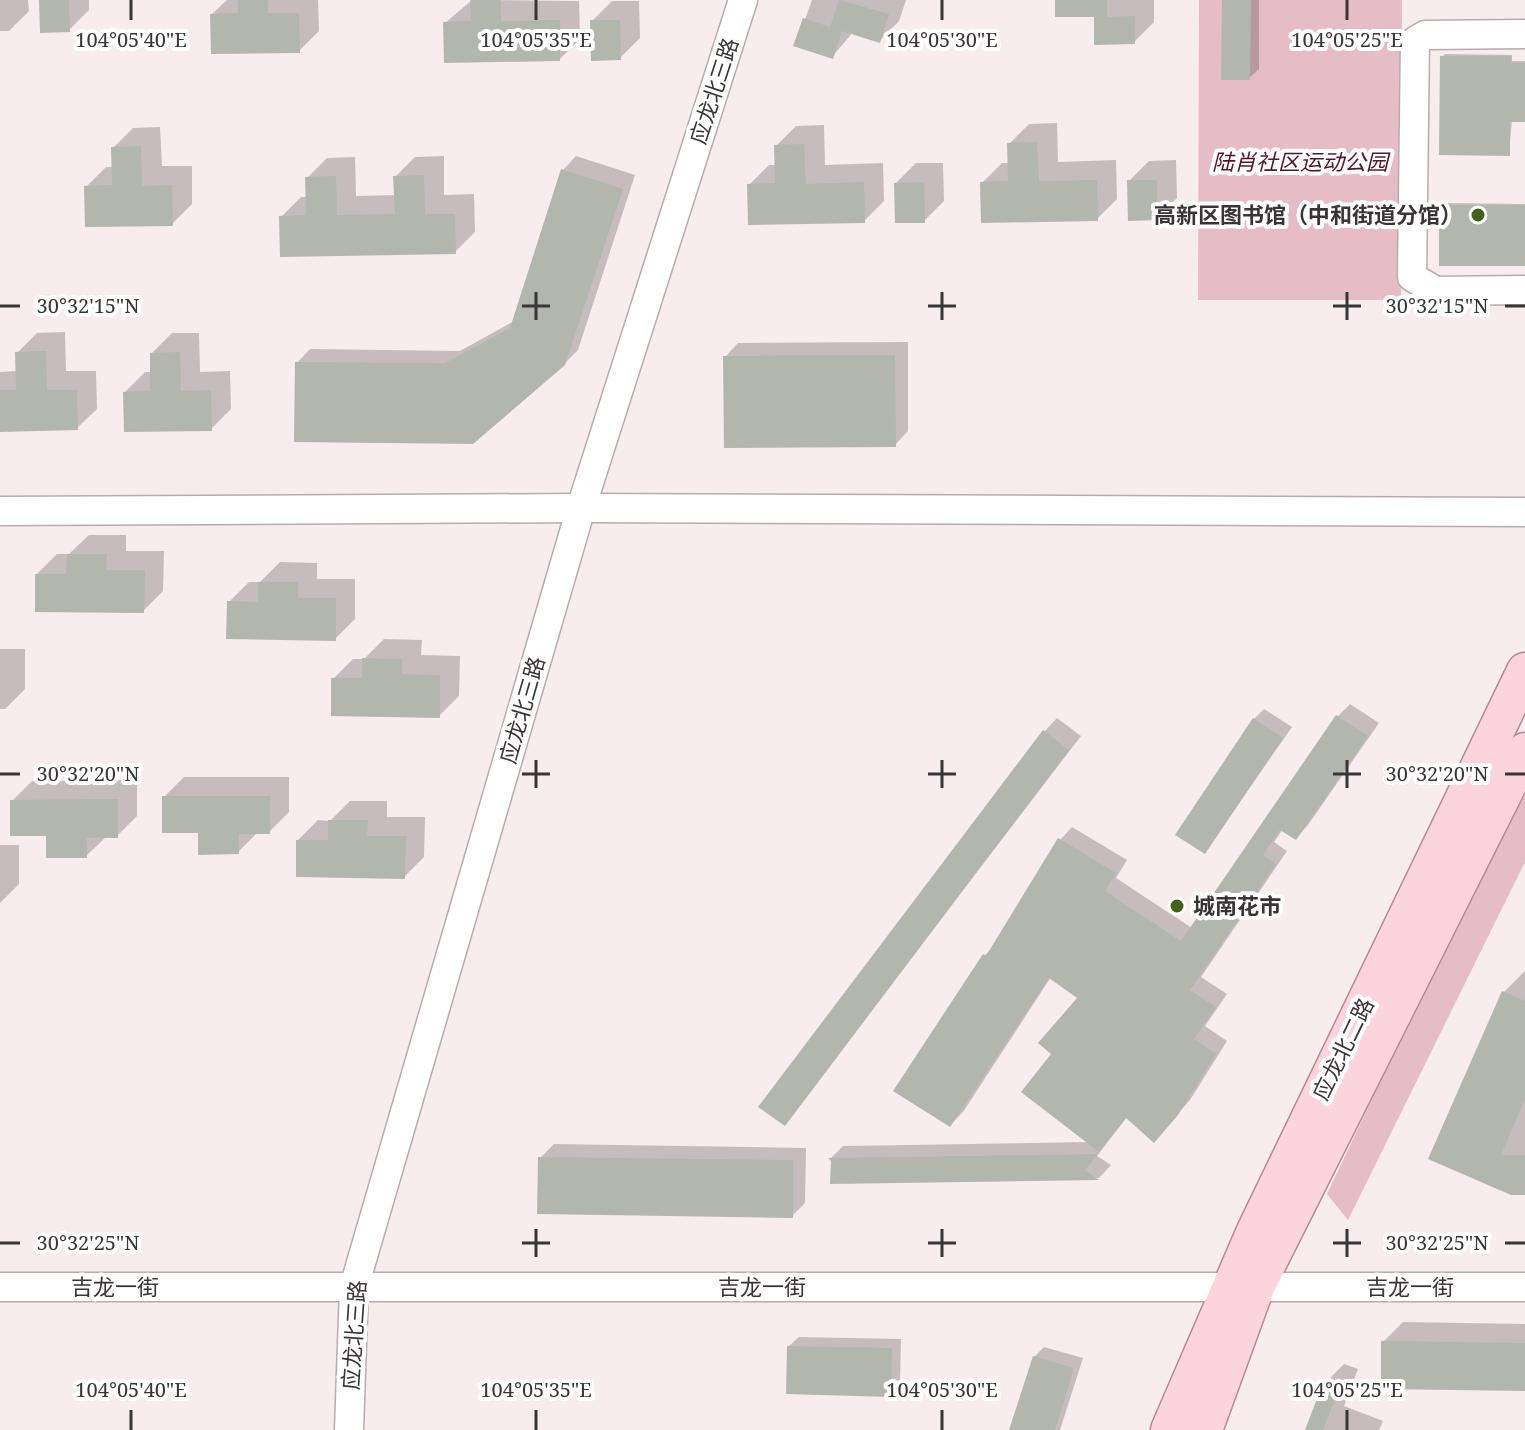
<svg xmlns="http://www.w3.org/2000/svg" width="1525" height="1430" font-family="'Noto Serif','Noto Sans SC',serif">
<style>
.green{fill:#e6bdc6}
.shadow{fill:#0003}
.building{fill:#b2b6ae}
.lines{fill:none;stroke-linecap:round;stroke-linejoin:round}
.minor-casing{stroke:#b6acae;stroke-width:31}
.major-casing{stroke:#b68a94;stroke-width:39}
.minor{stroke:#fff;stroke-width:28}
.major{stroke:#fcd4dd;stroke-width:36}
.ticks{fill:none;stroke:#393536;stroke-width:3}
.poi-dot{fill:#416319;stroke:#fff;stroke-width:3}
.labels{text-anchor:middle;stroke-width:8;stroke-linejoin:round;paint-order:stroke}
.street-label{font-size:22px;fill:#393536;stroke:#fff}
.park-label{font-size:22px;font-style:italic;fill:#521529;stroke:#fff}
.poi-label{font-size:22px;font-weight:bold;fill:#393536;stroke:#fff;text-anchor:end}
.ticks-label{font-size:20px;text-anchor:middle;fill:#393536;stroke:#fff;stroke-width:8;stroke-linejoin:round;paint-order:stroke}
</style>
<rect width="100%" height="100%" fill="#f7ecee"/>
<g class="green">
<polygon points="1199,0 1402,0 1401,300 1198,300"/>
<polygon points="1525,776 1525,862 1348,1220 1327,1194"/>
</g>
<g class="shadow">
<polygon points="0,0 28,0 29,11 9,31 0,31"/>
<polygon points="41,0 89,0 89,10 69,30"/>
<polygon points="227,0 318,0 319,31 299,51 212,14"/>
<polygon points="472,0 579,1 580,39 560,59 445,23"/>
<polygon points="812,0 906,0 899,21 879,41 853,32 832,57 796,45"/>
<polygon points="1057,0 1154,0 1154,22 1134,42 1096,15"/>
<polygon points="1224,0 1259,0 1259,69 1249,78"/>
<polygon points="612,1 639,1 640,38 620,58 592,21"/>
<polygon points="1445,54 1512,55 1512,61 1525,61 1525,120 1512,120 1509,154 1442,57"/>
<polygon points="1057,123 1058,162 1116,160 1117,199 1097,219 982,183 1002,163 1009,163 1009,144 1029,124"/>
<polygon points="824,125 825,165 883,163 884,201 864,221 749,185 769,165 776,165 776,146 796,126"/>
<polygon points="160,127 162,166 192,166 192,204 172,224 86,187 106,167 113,167 113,148 133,128"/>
<polygon points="444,156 444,195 474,194 475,232 455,252 281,217 301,197 308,197 307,178 327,158 355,157 356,196 396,195 395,177 415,157"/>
<polygon points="576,156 635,175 578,350 564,364 297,363 310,349 460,351 514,321 563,170"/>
<polygon points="1176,160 1177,198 1157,218 1129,181 1149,161"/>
<polygon points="916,163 943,163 944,201 924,221 896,183"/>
<polygon points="1443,203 1525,204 1525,264 1441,206"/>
<polygon points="65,332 66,371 96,371 97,409 77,428 0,430 0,372 17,371 17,353 37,333"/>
<polygon points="172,333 199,333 200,372 230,371 231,409 211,429 125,392 145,372 152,372 152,353"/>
<polygon points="908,342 908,431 895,445 725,357 738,343"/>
<polygon points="89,535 126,535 126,551 164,551 163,591 143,611 37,574 57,554 69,554"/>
<polygon points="280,562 317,563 317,579 355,579 355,619 335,639 229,602 249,582 260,582"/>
<polygon points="384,639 422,640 421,655 460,656 459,696 439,716 333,679 353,659 364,659"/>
<polygon points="0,649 25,649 25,689 5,709 0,709"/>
<polygon points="1350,704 1379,723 1308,825 1296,838 1283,829 1274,842 1287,851 1201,977 1227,994 1205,1026 1227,1041 1190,1100 1166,1127 1127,1117 1097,1156 1111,1165 1099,1178 832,1182 831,1158 843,1146 1090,1142 1053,1054 1080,997 1051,977 963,1112 950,1125 984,956 995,945 1060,840 1072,827 1127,860 1116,878 1192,928 1338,716"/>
<polygon points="1264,709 1292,727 1205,852 1254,719"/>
<polygon points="1057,718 1081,736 784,1124 1044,732"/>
<polygon points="184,777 289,777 289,812 269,832 258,832 238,852 200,831 164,797"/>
<polygon points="137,780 137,816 117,836 107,836 86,856 48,834 12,801 32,781"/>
<polygon points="350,801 387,801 387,817 425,817 424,857 404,877 298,840 318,820 330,821"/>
<polygon points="0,845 19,845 19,884 0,903"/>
<polygon points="1524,972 1525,973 1525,1193 1430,1158 1504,992"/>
<polygon points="554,1144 806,1148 805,1203 792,1216 540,1158"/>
<polygon points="1403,1322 1525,1324 1525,1389 1383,1342"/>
<polygon points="799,1337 901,1339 900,1385 890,1395 789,1346"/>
<polygon points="1044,1347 1083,1358 1060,1430 1011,1430 1034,1357"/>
<polygon points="1344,1364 1358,1369 1344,1406 1383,1421 1379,1430 1307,1430 1324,1384"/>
</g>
<g class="building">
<polygon points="39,0 69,0 70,32 40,33"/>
<polygon points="238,0 268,0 268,13 299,13 300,53 211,54 210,14 238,13"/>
<polygon points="470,0 501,0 501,21 560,20 560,61 444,63 443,22 471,21"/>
<polygon points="839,0 889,14 880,43 842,31 833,59 793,46 803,18 830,27"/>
<polygon points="1055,0 1107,0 1107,17 1135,16 1135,44 1094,45 1094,17 1055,17"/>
<polygon points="1222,0 1251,0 1250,80 1221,80"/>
<polygon points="590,20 620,20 621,60 591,61"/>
<polygon points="1440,56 1511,56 1511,63 1525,63 1525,122 1510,122 1510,156 1439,155"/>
<polygon points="1037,142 1039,181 1097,180 1098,221 981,223 980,182 1008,181 1007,143"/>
<polygon points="804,144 806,184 864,182 865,223 748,225 747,184 775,183 774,145"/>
<polygon points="141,146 142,186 172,185 173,226 85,227 84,186 112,185 111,147"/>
<polygon points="561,169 623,189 565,365 473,444 294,442 295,362 445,363 510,328"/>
<polygon points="424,175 425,214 455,214 456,254 280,257 279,216 306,215 305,177 336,176 337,215 395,214 393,176"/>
<polygon points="1127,180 1157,180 1158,220 1128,221"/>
<polygon points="924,182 925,223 895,223 894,183"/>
<rect x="1439" y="205" width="86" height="61"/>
<polygon points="46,351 47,390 77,390 78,430 0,432 0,390 16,390 15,352"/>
<polygon points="180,352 181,391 211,390 212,431 124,432 123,392 150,391 150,353"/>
<polygon points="895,355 896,447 724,448 723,356"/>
<polygon points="67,554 107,554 106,570 145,570 144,613 35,612 35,574 66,574"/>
<polygon points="258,582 298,582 298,598 336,598 336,641 226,639 227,601 258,602"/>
<polygon points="362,658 402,659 402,674 440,675 440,718 331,716 331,678 362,678"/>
<polygon points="1336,715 1368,736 1296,840 1280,830 1263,855 1276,864 1190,990 1216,1007 1194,1039 1216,1054 1178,1115 1154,1143 1126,1118 1099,1152 1021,1092 1051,1054 1038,1043 1077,998 1049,978 950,1127 893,1091 983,954 986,956 1058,838 1116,873 1105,891 1181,941"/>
<polygon points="1253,718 1283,738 1205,854 1175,835"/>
<polygon points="1043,730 1069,750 785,1126 758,1107"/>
<polygon points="162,796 270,796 270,834 239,834 239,854 198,855 198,833 162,833"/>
<polygon points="118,799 118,838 87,838 87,858 46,858 46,836 10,836 10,800"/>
<polygon points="328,820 368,820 367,836 406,836 405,879 296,877 296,840 328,840"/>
<polygon points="1502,991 1525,1001 1525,1099 1501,1155 1525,1155 1525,1195 1511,1195 1428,1159"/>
<polygon points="1098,1154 1085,1170 1099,1180 830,1184 831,1161 828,1158"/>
<polygon points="538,1157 793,1160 793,1218 537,1214"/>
<polygon points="1381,1341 1525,1343 1525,1391 1381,1389"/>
<polygon points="787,1346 892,1348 891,1397 786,1394"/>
<polygon points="1033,1356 1074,1368 1055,1430 1009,1430"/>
<polygon points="1323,1383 1339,1389 1323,1430 1305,1430"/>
</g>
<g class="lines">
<g class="minor-casing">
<g id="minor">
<polyline points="1525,34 1425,35 1415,41 1412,277 1436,291 1525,290"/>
<polyline points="0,511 581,508 1525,512"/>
<polyline points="0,1287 1525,1287"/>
<polyline points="349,1430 354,1287 581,508 743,0"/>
</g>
</g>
<g class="major-casing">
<g id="major">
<polyline points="1169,1430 1255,1231 1525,671"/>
<polyline points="1204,1430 1256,1287 1525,751"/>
</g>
</g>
<use href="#minor" class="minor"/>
<use href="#major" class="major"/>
</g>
<path class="ticks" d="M 131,0 L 131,20M 536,0 L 536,20M 942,0 L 942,20M 1347,0 L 1347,20M 536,292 L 536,320M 942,292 L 942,320M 1347,292 L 1347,320M 0,306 L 20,306M 522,306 L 550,306M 928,306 L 956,306M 1333,306 L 1361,306M 1505,306 L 1525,306M 536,760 L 536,788M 942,760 L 942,788M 1347,760 L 1347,788M 0,774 L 20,774M 522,774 L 550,774M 928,774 L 956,774M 1333,774 L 1361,774M 1505,774 L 1525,774M 536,1229 L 536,1257M 942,1229 L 942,1257M 1347,1229 L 1347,1257M 0,1243 L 20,1243M 522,1243 L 550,1243M 928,1243 L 956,1243M 1333,1243 L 1361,1243M 1505,1243 L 1525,1243M 131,1410 L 131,1430M 536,1410 L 536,1430M 942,1410 L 942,1430M 1347,1410 L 1347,1430"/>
<g class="poi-dot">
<circle cx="1478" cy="215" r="8"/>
<circle cx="1177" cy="906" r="8"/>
</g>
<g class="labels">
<g class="street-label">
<text transform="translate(714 91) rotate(-72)" y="8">应龙北三路</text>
<text transform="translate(522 710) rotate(-74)" y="8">应龙北三路</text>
<text transform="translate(1343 1049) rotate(-64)" y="8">应龙北二路</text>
<text x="115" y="1295">吉龙一街</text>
<text x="762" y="1295">吉龙一街</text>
<text x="1410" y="1295">吉龙一街</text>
<text transform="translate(354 1335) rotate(-86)" y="8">应龙北三路</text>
</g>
<g class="park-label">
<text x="1300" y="170">陆肖社区运动公园</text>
</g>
<g class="poi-label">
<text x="1462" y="223">高新区图书馆（中和街道分馆）</text>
<text x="1193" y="914" text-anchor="start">城南花市</text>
</g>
</g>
<g class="ticks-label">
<text x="131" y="47">104°05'40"E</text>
<text x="536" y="47">104°05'35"E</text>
<text x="942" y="47">104°05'30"E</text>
<text x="1347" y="47">104°05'25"E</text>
<text x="1437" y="313">30°32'15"N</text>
<text x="88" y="313">30°32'15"N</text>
<text x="1437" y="781">30°32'20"N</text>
<text x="88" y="781">30°32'20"N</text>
<text x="1437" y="1250">30°32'25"N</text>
<text x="88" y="1250">30°32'25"N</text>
<text x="131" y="1397">104°05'40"E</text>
<text x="536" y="1397">104°05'35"E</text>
<text x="942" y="1397">104°05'30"E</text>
<text x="1347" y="1397">104°05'25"E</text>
</g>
</svg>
